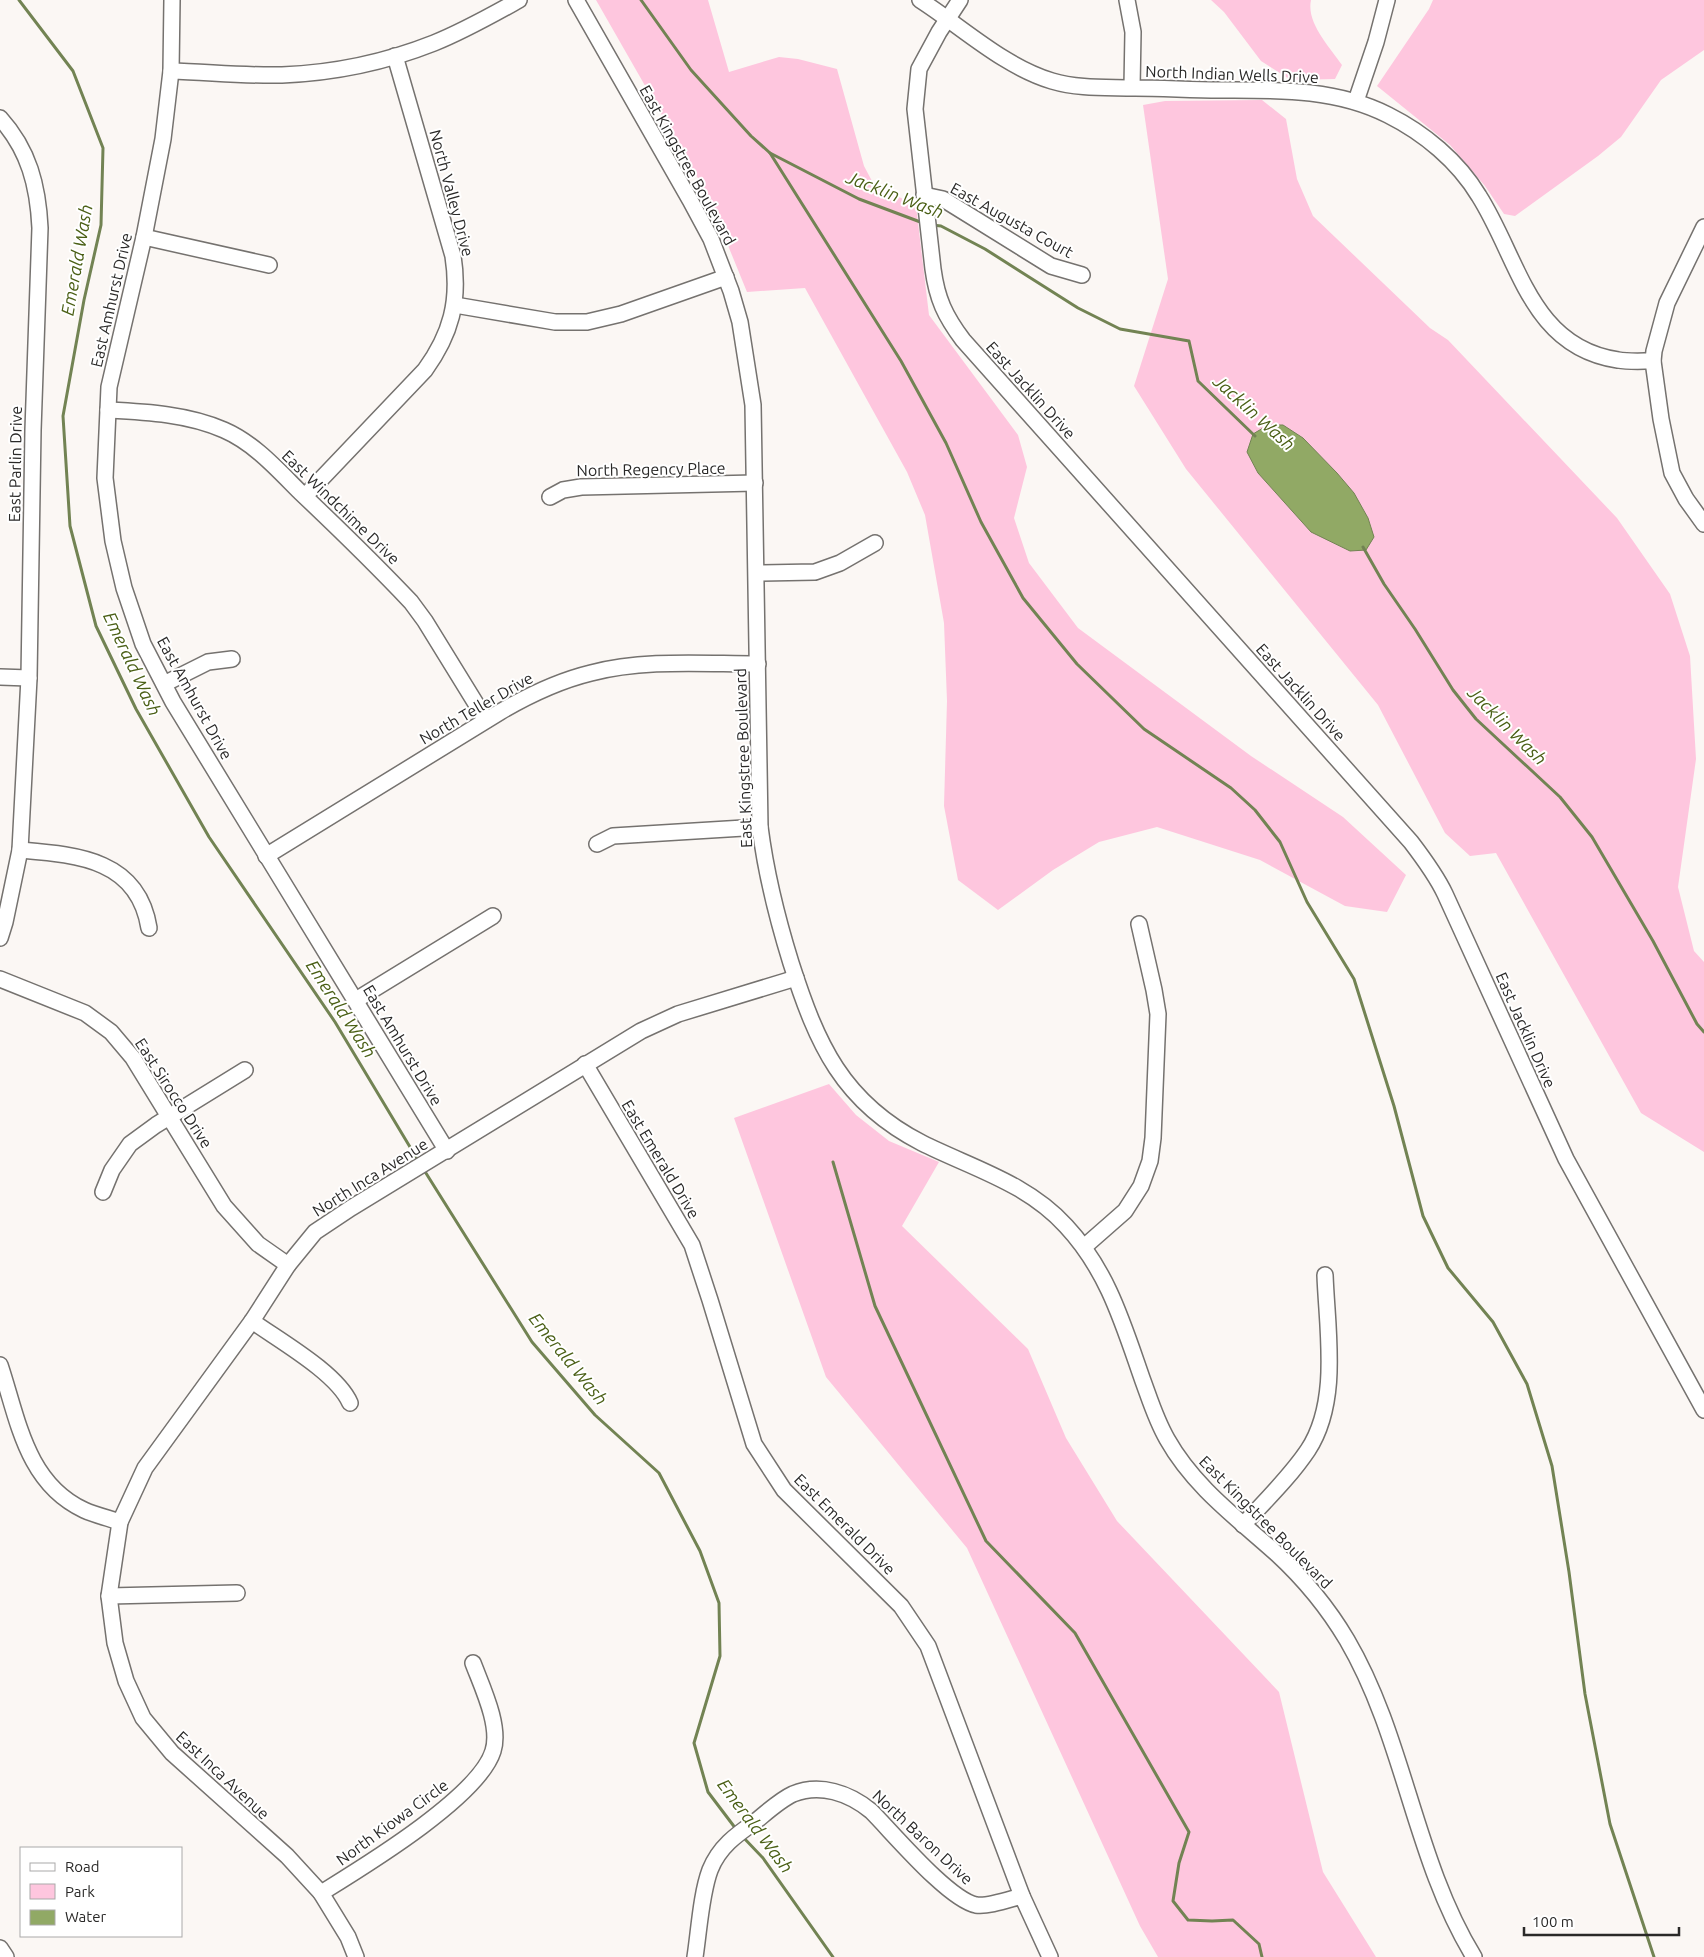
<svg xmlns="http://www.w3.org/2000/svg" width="1704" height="1957" font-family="Ubuntu,sans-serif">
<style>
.green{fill:#fec6de}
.water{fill:#91a965;stroke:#728353}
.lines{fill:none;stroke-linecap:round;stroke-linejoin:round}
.stream{stroke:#728353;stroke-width:3}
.minor-casing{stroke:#75726f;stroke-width:18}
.minor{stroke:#fff;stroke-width:15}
.labels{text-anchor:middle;stroke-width:4;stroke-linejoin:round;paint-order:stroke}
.street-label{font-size:16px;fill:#2a2928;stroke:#fff}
.water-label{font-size:18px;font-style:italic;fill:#4a5f15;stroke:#fff}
</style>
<rect width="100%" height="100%" fill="#fbf7f4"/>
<g class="green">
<polygon points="596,0 708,0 729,72 779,57 798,59 837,69 864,166 873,183 916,206 929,315 1018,435 1027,467 1014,518 1029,563 1078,628 1251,756 1343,817 1406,875 1387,912 1345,906 1260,860 1157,827 1099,842 1053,870 998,910 958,880 944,806 947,701 944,623 925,515 907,472 805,288 747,292 707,194"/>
<path d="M 1211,0 L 1311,0 C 1306,23 1330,47 1342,65 L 1335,79 L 1291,80 L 1261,61 L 1224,12 Z"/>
<polygon points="1433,0 1704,0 1704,50 1661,80 1621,137 1598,156 1515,216 1504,214 1485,186 1450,145 1377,86 1429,9"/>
<polygon points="1262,100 1286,119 1297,179 1313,216 1430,328 1448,340 1617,518 1670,594 1690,656 1696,759 1678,887 1694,951 1704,962 1704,1152 1641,1113 1496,853 1470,856 1445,833 1378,705 1186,469 1134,386 1168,279 1143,105 1165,101"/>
<polygon points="829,1084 856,1115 889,1141 939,1162 902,1226 1028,1349 1066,1438 1117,1521 1279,1692 1323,1872 1376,1957 1158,1957 1140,1926 967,1548 826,1377 734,1118"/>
</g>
<polygon class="water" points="1268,425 1283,425 1303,438 1337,473 1354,493 1368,518 1374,537 1366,550 1350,551 1311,532 1258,473 1247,452 1253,434"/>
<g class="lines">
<g class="stream">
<polyline points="19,0 73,71 103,148 101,225 84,300 63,416 70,526 96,626 136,709 209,837 335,1022 419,1162"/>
<polyline points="641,0 691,70 751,136 770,153 859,199 923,223"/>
<polyline points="770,153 901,361 946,443 981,522 1023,598 1077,664 1144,729 1231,788 1255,810 1280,842 1307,902 1354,979 1394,1106 1423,1216 1448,1268 1493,1322 1527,1384 1552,1466 1569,1572 1585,1694 1610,1824 1654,1957"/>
<polyline points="932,225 941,226 985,249 1078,308 1120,329 1189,341 1198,381 1255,436"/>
<polyline points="1363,547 1384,584 1415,629 1453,690 1476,719 1560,797 1592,837 1653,941 1697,1024 1704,1032"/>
<polyline points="833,1162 875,1306 986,1541 1075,1633 1189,1832 1179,1863 1173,1901 1188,1920 1212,1921 1233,1920 1259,1944 1262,1957"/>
<polyline points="424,1170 532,1342 595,1415 659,1473 700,1551 719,1603 720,1656 694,1743 708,1792 736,1829"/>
<polyline points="742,1836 763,1858 833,1957"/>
</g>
<g class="minor-casing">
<g id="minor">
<polyline points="172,0 171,71 163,139 144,237 109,387 105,478 113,541 124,588 143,644 173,702 447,1151"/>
<path d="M 576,0 L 690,200 L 711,239 L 731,291 L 740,322 L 753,405 L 760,827 C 766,874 777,918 791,963 C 817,1044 842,1102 922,1143 C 972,1168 1027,1183 1066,1226 C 1108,1271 1123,1324 1143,1381 C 1150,1400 1156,1420 1167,1439 C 1194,1487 1237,1518 1277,1554 C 1304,1579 1328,1608 1347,1640 C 1405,1739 1414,1859 1474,1957"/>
<path d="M 920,0 C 962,27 1003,66 1052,81 C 1079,89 1107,87 1135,88 C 1163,88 1191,90 1219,90 C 1276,90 1335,88 1388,115 C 1424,133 1458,161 1479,196 C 1519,259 1530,347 1618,360 C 1629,362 1642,361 1653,361"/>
<path d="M 960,0 L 939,32 L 919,69 L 915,109 L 933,269 C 937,299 945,316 963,340 L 1411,842 C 1424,859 1436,875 1445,894 L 1566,1159 L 1704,1410"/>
<polyline points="1127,0 1133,32 1132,87"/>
<path d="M 171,71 C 208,72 245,76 282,75 C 333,73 386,62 434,43 C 464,31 492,15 519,0"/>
<polyline points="1356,101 1376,42 1387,0"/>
<path d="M 0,118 C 29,150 38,186 40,228 L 33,430 L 29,678 L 20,850 L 5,922 L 0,938"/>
<polyline points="924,195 943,199 1051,266 1082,275"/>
<polyline points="1704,227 1667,303 1654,351 1653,361 1661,419 1672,473 1686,499 1704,524"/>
<polyline points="144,237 269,265"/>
<polyline points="455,305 555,322 587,322 621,314 726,277"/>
<path d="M 108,410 C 147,412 188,414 224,430 C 254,443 277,469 300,492 C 338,528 375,564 411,602 L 425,621 L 486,720"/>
<path d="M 305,496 L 425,370 C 451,334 460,301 453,256 L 395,56"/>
<polyline points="550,497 563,490 581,487 755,483"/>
<polyline points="757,573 815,572 840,563 875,543"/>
<polyline points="0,677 29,678"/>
<polyline points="164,684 208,662 232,659"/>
<polyline points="597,844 613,836 760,827"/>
<path d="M 20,850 C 77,855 138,859 149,928"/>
<path d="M 266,856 L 500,712 C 529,695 558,681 591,673 C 644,659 703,664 758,664"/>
<polyline points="0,979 85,1013 111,1032 133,1058 224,1206 258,1244 288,1265"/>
<polyline points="356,1000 493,916"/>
<polyline points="585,1064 692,1245 710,1300 754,1444 784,1490 901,1606 928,1646 1022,1896 1050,1957"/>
<polyline points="103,1192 112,1170 130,1144 156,1125 245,1070"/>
<polyline points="1084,1247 1125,1211 1141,1186 1150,1161 1153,1138 1158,1014 1154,990 1139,924"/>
<path d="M 252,1321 C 280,1341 337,1373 350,1403"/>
<path d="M 0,1365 C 18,1419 26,1483 84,1510 C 95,1515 108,1518 120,1522"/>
<path d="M 1243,1525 C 1265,1501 1290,1477 1308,1450 C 1340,1401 1327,1331 1325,1275"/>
<polyline points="109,1596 237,1593"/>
<path d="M 321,1893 C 363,1867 479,1797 493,1751 C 501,1726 482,1687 473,1663"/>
<polyline points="0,1948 6,1957"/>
<polyline points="356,1957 348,1937 321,1893 287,1856 172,1753 143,1718 126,1681 115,1643 109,1596 120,1522 145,1468 252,1321 288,1265 315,1232 351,1208 641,1031 678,1014 796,978"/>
<path d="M 695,1957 C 699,1931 701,1894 710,1870 C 719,1847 736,1835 756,1821 C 767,1812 780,1800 793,1794 C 820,1783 849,1793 871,1811 C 893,1833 948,1899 976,1905 C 988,1907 1010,1899 1022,1896"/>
</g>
</g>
<use href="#minor" class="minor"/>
</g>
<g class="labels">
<g class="street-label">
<text transform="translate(1232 74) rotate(2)" y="6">North Indian Wells Drive</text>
<text transform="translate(688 165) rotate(61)" y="6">East Kingstree Boulevard</text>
<text transform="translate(452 193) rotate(75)" y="6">North Valley Drive</text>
<text transform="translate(1012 220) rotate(29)" y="6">East Augusta Court</text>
<text transform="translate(111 300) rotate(-77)" y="6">East Amhurst Drive</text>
<text transform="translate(1031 390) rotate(48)" y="6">East Jacklin Drive</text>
<text transform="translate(15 464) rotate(-89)" y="6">East Parlin Drive</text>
<text transform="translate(651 469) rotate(-1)" y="6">North Regency Place</text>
<text transform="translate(341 507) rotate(44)" y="6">East Windchime Drive</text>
<text transform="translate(1301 692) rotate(48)" y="6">East Jacklin Drive</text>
<text transform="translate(195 698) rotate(61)" y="6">East Amhurst Drive</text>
<text transform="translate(476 708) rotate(-30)" y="6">North Teller Drive</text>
<text transform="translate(743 758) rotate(-92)" y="6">East Kingstree Boulevard</text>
<text transform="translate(1526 1030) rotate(66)" y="6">East Jacklin Drive</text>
<text transform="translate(403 1045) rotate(59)" y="6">East Amhurst Drive</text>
<text transform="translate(174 1093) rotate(57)" y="6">East Sirocco Drive</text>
<text transform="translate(661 1159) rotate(59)" y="6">East Emerald Drive</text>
<text transform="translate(370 1177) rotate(-32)" y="6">North Inca Avenue</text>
<text transform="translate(1266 1522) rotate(45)" y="6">East Kingstree Boulevard</text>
<text transform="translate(845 1524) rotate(45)" y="6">East Emerald Drive</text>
<text transform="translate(223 1775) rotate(43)" y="6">East Inca Avenue</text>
<text transform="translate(392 1822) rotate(-36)" y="6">North Kiowa Circle</text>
<text transform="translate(923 1837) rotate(43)" y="6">North Baron Drive</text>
</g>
<g class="water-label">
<text transform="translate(895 195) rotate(21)" y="6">Jacklin Wash</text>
<text transform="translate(77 260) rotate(-80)" y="6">Emerald Wash</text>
<text transform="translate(1254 413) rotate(42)" y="6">Jacklin Wash</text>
<text transform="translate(132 664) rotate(65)" y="6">Emerald Wash</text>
<text transform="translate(1507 726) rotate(45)" y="6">Jacklin Wash</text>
<text transform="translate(341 1009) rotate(57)" y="6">Emerald Wash</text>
<text transform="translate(568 1359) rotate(51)" y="6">Emerald Wash</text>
<text transform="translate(755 1826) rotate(53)" y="6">Emerald Wash</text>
</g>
</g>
<rect x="20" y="1847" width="162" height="90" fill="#ffffff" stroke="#aaa9a9"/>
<rect x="30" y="1863" width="25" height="8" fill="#ffffff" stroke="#aaa9a9"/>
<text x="65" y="1872" font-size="15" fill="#2a2928">Road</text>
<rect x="30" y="1884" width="25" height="15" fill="#fec6de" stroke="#aaa9a9"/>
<text x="65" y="1897" font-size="15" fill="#2a2928">Park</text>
<rect x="30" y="1910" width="25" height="15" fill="#91a965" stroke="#aaa9a9"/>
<text x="65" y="1922" font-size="15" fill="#2a2928">Water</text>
<path d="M1524 1927v8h155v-8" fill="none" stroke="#2a2928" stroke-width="2.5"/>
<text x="1532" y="1927" font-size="15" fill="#2a2928" stroke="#ffffff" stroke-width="4" paint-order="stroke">100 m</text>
</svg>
